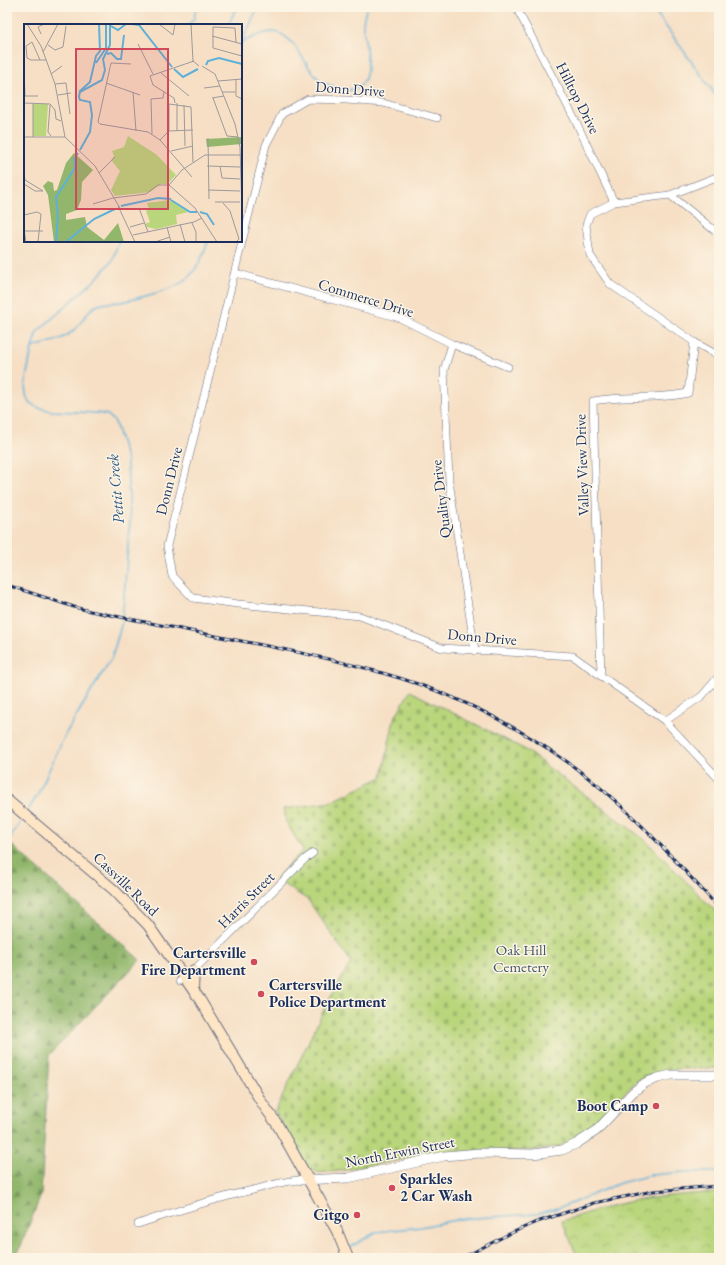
<svg xmlns="http://www.w3.org/2000/svg" width="726" height="1265" font-family="'EB Garamond',serif">
<style>
.forest{fill:url(#forest-firs);stroke:#567365}
.cemetery{fill:url(#cemetery-stones);stroke:#6a826d}
.park{fill:url(#park-crowns);stroke:#6a826d}
.lines{fill:none;stroke-linecap:round;stroke-linejoin:round}
.stream{stroke:#5db1d9;stroke-width:1.5}
.minor-casing{stroke:#686d82;stroke-width:8}
.tertiary-casing{stroke:#686d82;stroke-width:10}
.secondary-casing{stroke:#686d82;stroke-width:12}
.minor{stroke:#fff;stroke-width:7}
.tertiary{stroke:#fff;stroke-width:9}
.secondary{stroke:#fde5c5;stroke-width:10}
.rail-casing{stroke:#1b2f5e;stroke-width:3}
.rail{stroke:#fcf5e5;stroke-width:1.5;stroke-dasharray:4.5;stroke-linecap:butt}
.poi-dot{fill:#d1495b;stroke:#fcf5e5;stroke-width:1.5}
.labels{text-anchor:middle;stroke-width:3;stroke-linejoin:round;paint-order:stroke}
.street-label{font-size:15px;fill:#1b2f5e;stroke:#fcf5e5}
.park-label{font-size:15px;fill:#425966;stroke:#fcf5e5}
.poi-label{font-size:15px;font-weight:bold;fill:#1b2f5e;stroke:#fcf5e5;text-anchor:end}
.water-label{font-size:16px;font-style:italic;fill:#2f5683;stroke:#fcf5e5}
.inset-river{fill:none;stroke:#5db1d9;stroke-width:2}
.inset-road{fill:none;stroke:#9e999b;stroke-width:1}
.view{fill:#d1495b;fill-opacity:0.15;stroke:#d1495b;stroke-width:2}
.inset-edge{fill:none;stroke:#1b2f5e;stroke-width:2}
</style>
<defs>
<pattern id="forest-firs" width="22" height="20" patternUnits="userSpaceOnUse"><rect width="22" height="20" fill="#92b76c"/><path d="M5 1l3.5 6h-7zM16 11l3.5 6h-7z" fill="#76955c"/></pattern>
<pattern id="cemetery-stones" width="16" height="16" patternUnits="userSpaceOnUse"><rect width="16" height="16" fill="#b9d67c"/><path d="M2 7V4a2 2 0 0 1 4 0v3zM10 15v-3a2 2 0 0 1 4 0v3z" fill="#9eb86e"/></pattern>
<pattern id="park-crowns" width="20" height="18" patternUnits="userSpaceOnUse"><rect width="20" height="18" fill="#b9d67c"/><path d="M2 6a3 3 0 1 1 6 0M12 15a3 3 0 1 1 6 0" fill="none" stroke="#9eb86e"/></pattern>
</defs>
<rect width="100%" height="100%" fill="#fcf5e5"/>
<filter id="ink" filterUnits="userSpaceOnUse"><feTurbulence type="fractalNoise" baseFrequency=".025" numOctaves="2"/><feDisplacementMap in="SourceGraphic" scale="8" xChannelSelector="R" yChannelSelector="G"/><feConvolveMatrix kernelMatrix="1 2 1 2 8 2 1 2 1" color-interpolation-filters="sRGB"/></filter>
<filter id="wash" filterUnits="userSpaceOnUse"><feTurbulence type="fractalNoise" baseFrequency=".012" numOctaves="4" result="noise"/><feDisplacementMap in="SourceGraphic" scale="16" xChannelSelector="R" yChannelSelector="G"/><feGaussianBlur stdDeviation="0.9" result="paint"/><feColorMatrix in="noise" values="0 0 0 0 0 0 0 0 0 0 0 0 0 0 0 0 0 1.4 0 .05"/><feComposite in="paint" operator="in"/></filter>
<g filter="url(#wash)">
<rect width="100%" height="100%" fill="#f6dfc4"/>
<polygon class="forest" points="7,841 140,960 49,1055 41,1195 16,1258 7,1258"/>
<polygon class="cemetery" points="410,691 524,749 645,840 719,915 719,1068 676,1069 658,1072 647,1076 637,1081 622,1096 601,1122 589,1133 564,1145 540,1150 439,1153 339,1171 319,1173 307,1167 275,1112 325,1007 351,962 308,900 275,879 303,850 286,822 283,809 331,802 382,777 394,719"/>
<path class="park" d="M 704,1193 L 719,1193 L 719,1258 L 578,1258 L 562,1221 C 584,1214 605,1207 628,1202 C 653,1197 679,1195 704,1193 Z"/>
<g class="lines">
<g class="stream">
<polyline points="652,7 719,100"/>
<polyline points="188,25 194,19 196,7"/>
<polyline points="228,25 237,7"/>
<path d="M 243,42 C 253,38 263,31 274,32 C 293,34 302,60 313,73 C 318,80 327,85 336,87 C 341,89 348,91 354,89 C 376,83 364,41 363,25 C 363,19 365,13 367,7"/>
<polyline points="241,44 258,7"/>
<path d="M 32,348 C 48,342 64,341 76,328 C 83,321 86,312 94,307 C 103,302 112,303 121,302 C 138,298 175,290 188,278 C 198,268 204,254 208,241"/>
<polyline points="27,812 38,794 66,733 112,657 122,622 130,520 127,461 115,422 108,415 97,413 52,411 36,407 29,402 26,395 25,384 32,348 37,332 94,281 112,261 119,241"/>
<polyline points="7,843 22,819"/>
<polyline points="349,1248 376,1232 421,1227 460,1219 537,1214 565,1206 620,1183 651,1175 684,1172 719,1172"/>
</g>
</g>
</g>
<g filter="url(#ink)">
<g class="lines">
<g class="minor-casing">
<g id="minor">
<polyline points="516,7 576,122 614,202"/>
<polyline points="437,118 383,103 347,100 308,99 282,114 266,145 167,546 172,576 193,598 238,604 360,616 442,648 573,656 665,721 719,779"/>
<polyline points="719,176 670,195 614,202 590,214 586,225 590,255 610,284 694,342 719,356"/>
<polyline points="670,195 719,234"/>
<polyline points="235,273 400,318 452,344 508,367"/>
<polyline points="452,344 444,370 449,481 475,651"/>
<path d="M 601,676 L 593,401 C 625,395 657,400 688,393 L 694,342"/>
<polyline points="665,721 702,696 719,676"/>
<polyline points="180,981 190,974 305,859 313,853"/>
<path d="M 138,1224 C 176,1211 213,1199 253,1190 C 269,1186 285,1180 301,1180"/>
</g>
</g>
<g class="tertiary-casing">
<polyline id="tertiary" points="301,1180 348,1178 444,1156 479,1153 533,1154 562,1150 576,1144 596,1131 633,1092 645,1083 658,1078 671,1075 719,1075"/>
</g>
<g class="secondary-casing">
<g id="secondary">
<polyline points="7,800 114,890 148,925 200,1000 262,1103 277,1124 337,1231 348,1258"/>
<polyline points="193,989 194,970"/>
</g>
</g>
<use href="#minor" class="minor"/>
<use href="#tertiary" class="tertiary"/>
<use href="#secondary" class="secondary"/>
<g class="rail-casing">
<g id="rail">
<path d="M 7,585 L 74,607 L 90,611 C 137,620 184,630 231,639 C 283,649 335,659 386,674 C 450,692 512,723 566,761 C 624,802 671,856 719,908"/>
<polyline points="462,1258 507,1235 534,1223 594,1203 653,1191 719,1186"/>
</g>
</g>
<use href="#rail" class="rail"/>
</g>
</g>
<g class="poi-dot">
<circle cx="254" cy="962" r="4"/>
<circle cx="261" cy="994" r="4"/>
<circle cx="656" cy="1106" r="4"/>
<circle cx="392" cy="1188" r="4"/>
<circle cx="357" cy="1215" r="4"/>
</g>
<g class="labels">
<g class="street-label">
<text transform="translate(350 89) rotate(4)" y="5">Donn Drive</text>
<text transform="translate(578 98) rotate(63)" y="5">Hilltop Drive</text>
<text transform="translate(366 298) rotate(17)" y="5">Commerce Drive</text>
<text transform="translate(582 465) rotate(-92)" y="5">Valley View Drive</text>
<text transform="translate(169 481) rotate(-76)" y="5">Donn Drive</text>
<text transform="translate(441 499) rotate(-97)" y="5">Quality Drive</text>
<text transform="translate(482 637) rotate(5)" y="5">Donn Drive</text>
<text transform="translate(126 884) rotate(44)" y="5">Cassville Road</text>
<text transform="translate(246 900) rotate(-45)" y="5">Harris Street</text>
<text transform="translate(400 1152) rotate(-11)" y="5">North Erwin Street</text>
</g>
<g class="park-label">
<text x="521" y="955">Oak Hill<tspan x="521" dy="17">Cemetery</tspan></text>
</g>
<g class="poi-label">
<text x="246" y="958">Cartersville<tspan x="246" dy="17">Fire Department</tspan></text>
<text x="269" y="990" text-anchor="start">Cartersville<tspan x="269" dy="17">Police Department</tspan></text>
<text x="648" y="1111">Boot Camp</text>
<text x="400" y="1184" text-anchor="start">Sparkles<tspan x="400" dy="17">2 Car Wash</tspan></text>
<text x="349" y="1220">Citgo</text>
</g>
<g class="water-label">
<text transform="translate(115 489) rotate(-95)" y="6">Pettit Creek</text>
</g>
</g>
<g transform="translate(24 24)">
<rect width="218" height="218" fill="#f6dfc4"/>
<path d="M 218,113 L 218,120 L 183,123 L 182,115 ZM 50,129 L 69,146 L 58,158 L 57,176 L 53,186 L 42,190 L 42,196 L 61,193 L 63,203 L 80,216 L 94,199 L 100,218 L 30,218 L 24,171 L 19,162 L 24,157 L 29,159 L 30,167 L 33,166 L 42,139 Z" fill="#92b76c"/>
<path d="M 104,112 L 133,131 L 152,151 L 143,160 L 137,160 L 126,168 L 91,172 L 87,166 L 96,147 L 87,136 L 90,132 L 88,127 L 100,123 Z" fill="#b9d67c"/>
<path d="M 9,80 L 24,80 L 22,112 L 9,112 ZM 146,176 L 164,188 L 152,191 L 153,200 L 132,205 L 123,203 L 121,200 L 126,198 L 122,187 L 125,185 L 123,179 Z" fill="#b9d67c"/>
<path d="M 10,85 L 18,85 L 17,89 L 23,88 L 22,95 L 15,94 L 15,91 L 11,92 Z" fill="#b9d67c"/>
<path class="inset-river" d="M 108,0 L 115,1 L 148,43M 87,2 L 94,6 L 102,0M 83,30 L 87,29 L 93,35 L 97,35 L 100,11M 72,39 L 82,24 L 82,0M 182,41 L 184,37 L 195,34 L 218,40M 150,45 L 159,53 L 174,45M 56,68 L 78,56 L 81,46 L 79,35 L 86,21 L 86,0M 56,126 L 66,108 L 68,91 L 66,78 L 56,76 L 55,73 L 56,67 L 66,58 L 72,32 L 76,27 L 75,0M 147,176 L 166,188 L 173,188M 97,182 L 134,174 L 147,175M 176,188 L 183,190 L 190,201M 32,218 L 34,193 L 32,173 L 51,144 L 50,135 L 54,129M 42,218 L 70,195 L 91,185"/>
<path class="inset-road" d="M 3,0 L 17,22 L 31,60 L 41,113 L 71,142 L 96,184M 135,0 L 149,11 L 151,0M 167,0 L 169,37 L 175,42M 17,10 L 14,3 L 20,0M 188,12 L 218,20M 212,18 L 211,4 L 189,3 L 189,24 L 218,32M 114,20 L 129,50M 24,21 L 31,26 L 39,23 L 42,2M 19,28 L 34,0M 16,36 L 8,18 L 2,22 L 3,34 L 7,36 L 22,36M 107,40 L 87,39 L 74,98 L 76,100 L 124,108 L 136,116 L 168,153M 178,42 L 191,50 L 211,100 L 216,123 L 218,188M 0,46 L 1,72M 137,49 L 165,72M 27,50 L 38,42M 212,55 L 212,72 L 218,75M 194,57 L 218,55M 82,59 L 116,71M 31,60 L 42,59 L 46,90M 180,64 L 196,62M 109,68 L 112,107M 198,68 L 211,68M 34,71 L 47,69M 0,72 L 14,72M 188,74 L 200,72M 189,74 L 203,112 L 214,113M 0,79 L 26,80 L 31,86 L 32,95 L 37,97M 151,79 L 150,74 L 129,61 L 126,52 L 170,37M 26,81 L 24,108 L 27,112M 160,81 L 161,122M 145,107 L 145,80 L 167,83 L 169,138M 153,107 L 153,79M 128,110 L 127,75 L 139,74 L 140,68M 0,113 L 41,113M 9,113 L 9,80M 184,114 L 185,175M 136,116 L 145,107 L 169,106M 147,127 L 169,122M 183,142 L 216,143M 196,142 L 198,154 L 216,155M 0,149 L 1,156 L 19,167 L 11,167 L 0,160M 75,149 L 91,133M 145,161 L 158,146 L 181,131 L 218,131M 184,166 L 216,167M 191,178 L 216,178M 199,179 L 206,187 L 215,215 L 212,218M 69,180 L 89,174 L 122,170 L 134,161 L 145,161 L 171,184 L 193,218M 94,182 L 111,218M 115,184 L 124,208M 0,191 L 13,188 L 17,190 L 14,218M 168,199 L 172,208 L 172,218M 156,200 L 161,218M 106,203 L 120,199M 143,203 L 147,218M 0,205 L 2,218M 1,207 L 19,207M 109,211 L 170,198 L 178,194M 131,218 L 146,213"/>
<path class="view" d="M 52,25 L 144,25 L 144,185 L 52,185 Z"/>
<rect width="218" height="218" class="inset-edge"/>
</g>
<rect width="726" height="1265" fill="none" stroke="#fcf5e5" stroke-width="24"/>
</svg>
